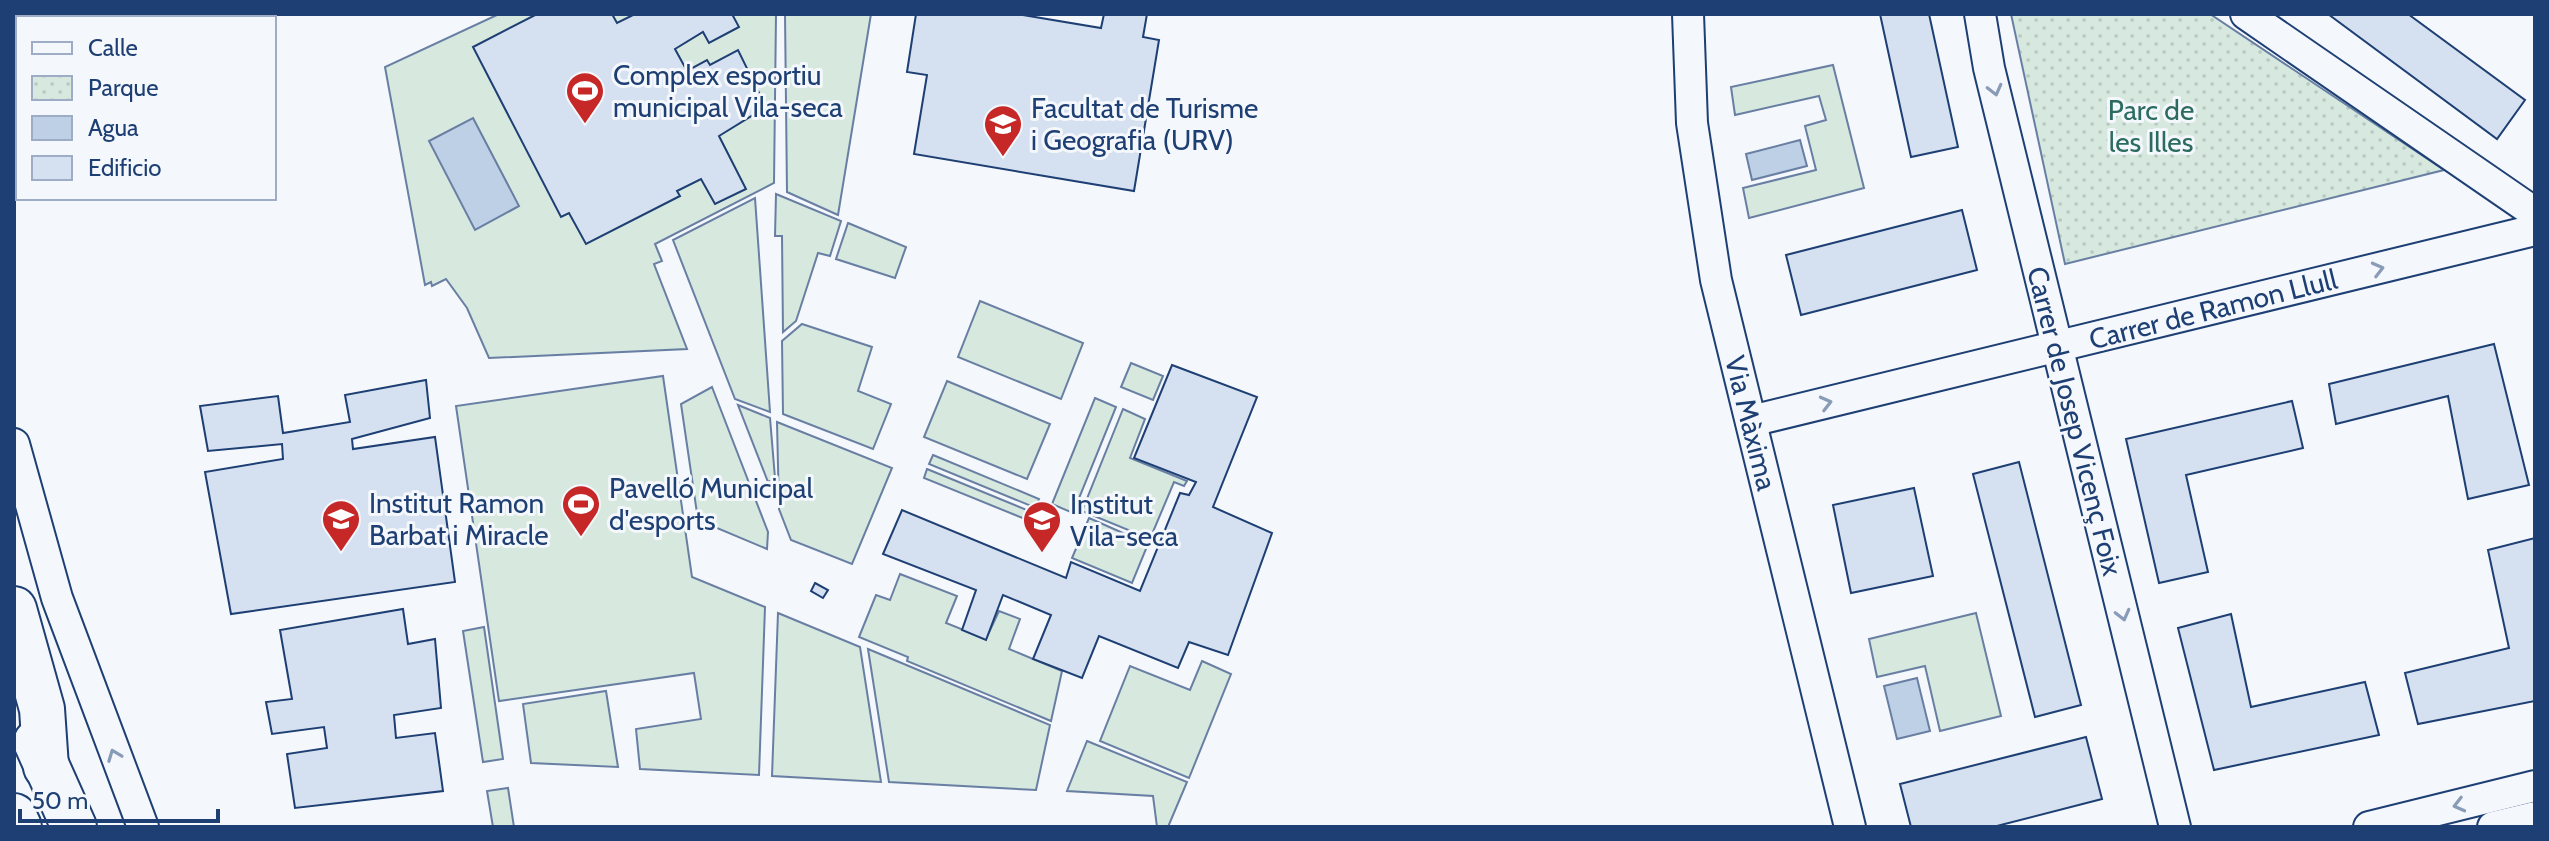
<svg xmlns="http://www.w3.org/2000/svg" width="2549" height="841" font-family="Cabin,sans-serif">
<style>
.grass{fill:#d7e8df;stroke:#687fa3;stroke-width:2}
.park{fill:url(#park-dots);stroke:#687fa3;stroke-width:2}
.water{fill:#bed0e5;stroke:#687fa3;stroke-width:2}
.building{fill:#d5e0f0;stroke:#1d3f73;stroke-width:2}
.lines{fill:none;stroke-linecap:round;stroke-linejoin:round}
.minor-casing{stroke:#1d3f73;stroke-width:34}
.highway-casing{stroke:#1d3f73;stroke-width:48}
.minor{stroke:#f4f7fb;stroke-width:30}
.highway{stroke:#f4f7fb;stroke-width:44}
.oneway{stroke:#889bb7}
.labels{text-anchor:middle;stroke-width:6;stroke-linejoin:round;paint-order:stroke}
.poi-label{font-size:28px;fill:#1d3f73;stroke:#f4f7fb;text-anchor:start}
.park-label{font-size:28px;fill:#2c6c60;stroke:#f4f7fb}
.street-label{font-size:28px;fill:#1d3f73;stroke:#f4f7fb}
</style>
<defs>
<pattern id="park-dots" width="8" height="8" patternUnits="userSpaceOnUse" patternTransform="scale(2)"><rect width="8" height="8" fill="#d7e8df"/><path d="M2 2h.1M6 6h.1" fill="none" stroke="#b8c8c3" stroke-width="1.8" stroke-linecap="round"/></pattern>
</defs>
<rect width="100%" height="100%" fill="#f4f7fb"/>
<g class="grass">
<polygon points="499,14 776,14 774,183 655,244 662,261 654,264 687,349 489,358 467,308 446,279 432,286 431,282 425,285 385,67"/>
<polygon points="785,14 871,14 838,215 787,192"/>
<polygon points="1833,65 1864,188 1749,218 1743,188 1816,170 1805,126 1826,120 1819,96 1735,115 1731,87"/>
<polygon points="776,194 841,221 830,256 818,253 796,321 783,332 782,236 775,236"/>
<polygon points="755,198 770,412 735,399 673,240"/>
<polygon points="848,223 906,247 895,278 836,259"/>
<polygon points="980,301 1083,343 1061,399 958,357"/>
<polygon points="802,324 872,347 858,391 891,404 873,449 783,414 782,341"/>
<polygon points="1131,363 1163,376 1153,400 1121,387"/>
<polygon points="663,376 692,577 765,607 759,775 640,769 636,729 701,719 694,673 499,701 456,406"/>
<polygon points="947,381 1050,424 1027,479 924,437"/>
<polygon points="712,387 768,532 767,549 698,520 681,404"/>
<polygon points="1095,398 1116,407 1073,513 1052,504"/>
<polygon points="738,405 770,418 775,478 768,482"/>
<polygon points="1123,409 1145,419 1130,458 1187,481 1184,486 1174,482 1150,539 1082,511"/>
<polygon points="777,422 892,468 852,564 791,540 779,509"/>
<polygon points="933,455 1039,499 1036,508 929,464"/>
<polygon points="927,469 1034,513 1030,521 924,478"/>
<polygon points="1089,518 1148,544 1132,583 1072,558"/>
<polygon points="900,574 957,596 946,623 986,639 999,611 1020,619 1009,649 1062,671 1051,721 907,661 908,657 859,637 876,595 890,600"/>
<polygon points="778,613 860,647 881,782 772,776"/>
<polygon points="1976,613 2001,716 1940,731 1925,666 1877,677 1869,639"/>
<polygon points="484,627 503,759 483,762 463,631"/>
<polygon points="868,649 1050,725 1036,790 889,782"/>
<polygon points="1202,661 1231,674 1189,778 1100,741 1130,666 1190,690"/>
<polygon points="606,691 618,767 531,763 523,704"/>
<polygon points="1087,741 1187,782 1168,827 1157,827 1153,796 1067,791"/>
<polygon points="508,788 514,827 493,827 487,791"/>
</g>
<polygon class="park" points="2011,14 2210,14 2444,170 2065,264"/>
<g class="water">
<polygon points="473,118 519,206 475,230 429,141"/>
<polygon points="1800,140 1807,166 1752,180 1746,154"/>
<polygon points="1917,678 1930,731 1897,739 1884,686"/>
</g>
<g class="building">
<polygon points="537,14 612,14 617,23 635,14 732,14 739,27 709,43 703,32 675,49 687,71 707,60 710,65 738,50 766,107 719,136 746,189 715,204 701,179 677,191 680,196 586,244 569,213 561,217 473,47"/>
<polygon points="916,14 1017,14 1101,28 1104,14 1147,14 1143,37 1159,40 1134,191 914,154 927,75 907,72"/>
<polygon points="1880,14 1929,14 1958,147 1911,157"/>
<polygon points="2328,14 2408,14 2525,100 2497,139"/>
<polygon points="1962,210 1977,270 1801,315 1786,255"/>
<polygon points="2494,344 2529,485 2468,499 2448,396 2336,424 2329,384"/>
<polygon points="1172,365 1257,397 1213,507 1272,533 1228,655 1189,642 1178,668 1099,636 1082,678 1033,659 1051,615 1003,595 986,640 962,630 976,590 883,554 902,510 1066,578 1071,562 1140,591 1180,493 1189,495 1196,482 1134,458"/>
<polygon points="426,380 430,418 352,439 353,449 435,437 455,582 231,614 205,472 283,459 282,444 208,451 200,406 278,396 283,433 350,422 345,395"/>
<polygon points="2292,401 2303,448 2186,475 2208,572 2159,583 2126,439"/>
<polygon points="2019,462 2081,705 2035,717 1973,474"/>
<polygon points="1914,488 1933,576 1851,593 1833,505"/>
<polygon points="2535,538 2535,701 2418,724 2405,673 2509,648 2488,550"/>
<polygon points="815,583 828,590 823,598 811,591"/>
<polygon points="403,609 408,644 435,639 441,708 394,715 396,738 435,733 443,791 295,808 287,754 327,748 324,727 272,734 266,702 292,699 280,630"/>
<polygon points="2231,614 2251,707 2365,682 2379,735 2214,770 2178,628"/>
<polygon points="2086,737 2102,799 1993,827 1911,827 1900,784"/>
</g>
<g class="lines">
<g class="minor-casing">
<g id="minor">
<polyline points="1688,14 1692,123 1716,280 1850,827"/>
<polyline points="1980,14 1989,68 2175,827"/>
<polyline points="2246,14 2535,213"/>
<polyline points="1751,421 2535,230"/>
<polyline points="14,444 57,598 143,827"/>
<polyline points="2369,827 2535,786"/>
<polyline points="2493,827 2535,817"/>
</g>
</g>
<g class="highway-casing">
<g id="highway">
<polyline points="14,609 42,709 46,767"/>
<polyline points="36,742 74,827"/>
<polyline points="14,816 19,827"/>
</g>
</g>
<use href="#minor" class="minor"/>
<use href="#highway" class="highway"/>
</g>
<defs><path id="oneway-chevron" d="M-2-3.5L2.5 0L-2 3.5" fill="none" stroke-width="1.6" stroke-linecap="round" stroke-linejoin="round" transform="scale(2)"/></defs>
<g class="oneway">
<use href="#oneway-chevron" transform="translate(1995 90) rotate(76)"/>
<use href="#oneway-chevron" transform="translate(2378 269) rotate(-14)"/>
<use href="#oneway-chevron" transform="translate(1826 403) rotate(-14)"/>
<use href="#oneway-chevron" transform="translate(2123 615) rotate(76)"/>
<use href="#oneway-chevron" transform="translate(114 755) rotate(-111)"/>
<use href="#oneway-chevron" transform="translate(2459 805) rotate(166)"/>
</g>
<defs>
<g id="stadium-pin" transform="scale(2)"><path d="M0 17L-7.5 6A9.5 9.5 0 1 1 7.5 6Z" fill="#c62828" stroke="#f4f7fb"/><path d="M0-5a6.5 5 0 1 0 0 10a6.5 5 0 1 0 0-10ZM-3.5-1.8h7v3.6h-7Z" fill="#fff"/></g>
<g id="university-pin" transform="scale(2)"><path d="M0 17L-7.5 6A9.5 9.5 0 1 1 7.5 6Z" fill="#c62828" stroke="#f4f7fb"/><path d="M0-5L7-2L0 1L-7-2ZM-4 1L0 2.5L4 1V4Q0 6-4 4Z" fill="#fff"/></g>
<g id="school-pin" transform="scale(2)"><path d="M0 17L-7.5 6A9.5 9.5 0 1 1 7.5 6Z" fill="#c62828" stroke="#f4f7fb"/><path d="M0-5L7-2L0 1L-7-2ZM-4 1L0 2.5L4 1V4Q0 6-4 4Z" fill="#fff"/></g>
</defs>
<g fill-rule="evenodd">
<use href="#stadium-pin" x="585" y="91"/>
<use href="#university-pin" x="1003" y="124"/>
<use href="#stadium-pin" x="581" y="504"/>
<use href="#school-pin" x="341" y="519"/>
<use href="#school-pin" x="1042" y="520"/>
</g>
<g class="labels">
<g class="poi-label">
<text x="613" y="85">Complex esportiu<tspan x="613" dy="32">municipal Vila-seca</tspan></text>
<text x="1031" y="118">Facultat de Turisme<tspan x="1031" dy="32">i Geografia (URV)</tspan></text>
<text x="609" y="498">Pavelló Municipal<tspan x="609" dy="32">d'esports</tspan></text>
<text x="369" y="513">Institut Ramon<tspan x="369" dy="32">Barbat i Miracle</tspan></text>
<text x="1070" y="514">Institut<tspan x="1070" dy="32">Vila-seca</tspan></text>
</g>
<g class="park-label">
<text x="2151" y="120">Parc de<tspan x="2151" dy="32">les Illes</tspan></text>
</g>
<g class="street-label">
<text transform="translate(2213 309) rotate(-14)" y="10">Carrer de Ramon Llull</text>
<text transform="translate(2075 421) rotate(76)" y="10">Carrer de Josep Vicenç Foix</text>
<text transform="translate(1751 423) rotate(76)" y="10">Via Màxima</text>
</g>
</g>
<rect width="2549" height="841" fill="none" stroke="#1d3f73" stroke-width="32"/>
<rect x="16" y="16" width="260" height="184" fill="#f4f7fb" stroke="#9eadc5" stroke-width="2"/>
<rect x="32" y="42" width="40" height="12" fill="#f4f7fb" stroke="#9eadc5" stroke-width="2"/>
<text x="88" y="56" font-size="24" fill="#1d3f73">Calle</text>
<rect x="32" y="76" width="40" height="24" fill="url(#park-dots)" stroke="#9eadc5" stroke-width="2"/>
<text x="88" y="96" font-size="24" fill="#1d3f73">Parque</text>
<rect x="32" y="116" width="40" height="24" fill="#bed0e5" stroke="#9eadc5" stroke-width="2"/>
<text x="88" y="136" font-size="24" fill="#1d3f73">Agua</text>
<rect x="32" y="156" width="40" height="24" fill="#d5e0f0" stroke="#9eadc5" stroke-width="2"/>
<text x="88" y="176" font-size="24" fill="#1d3f73">Edificio</text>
<path d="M20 809v12h198v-12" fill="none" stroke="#1d3f73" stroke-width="4"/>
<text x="32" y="809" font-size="24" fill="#1d3f73" stroke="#f4f7fb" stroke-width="6" paint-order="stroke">50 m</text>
</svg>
